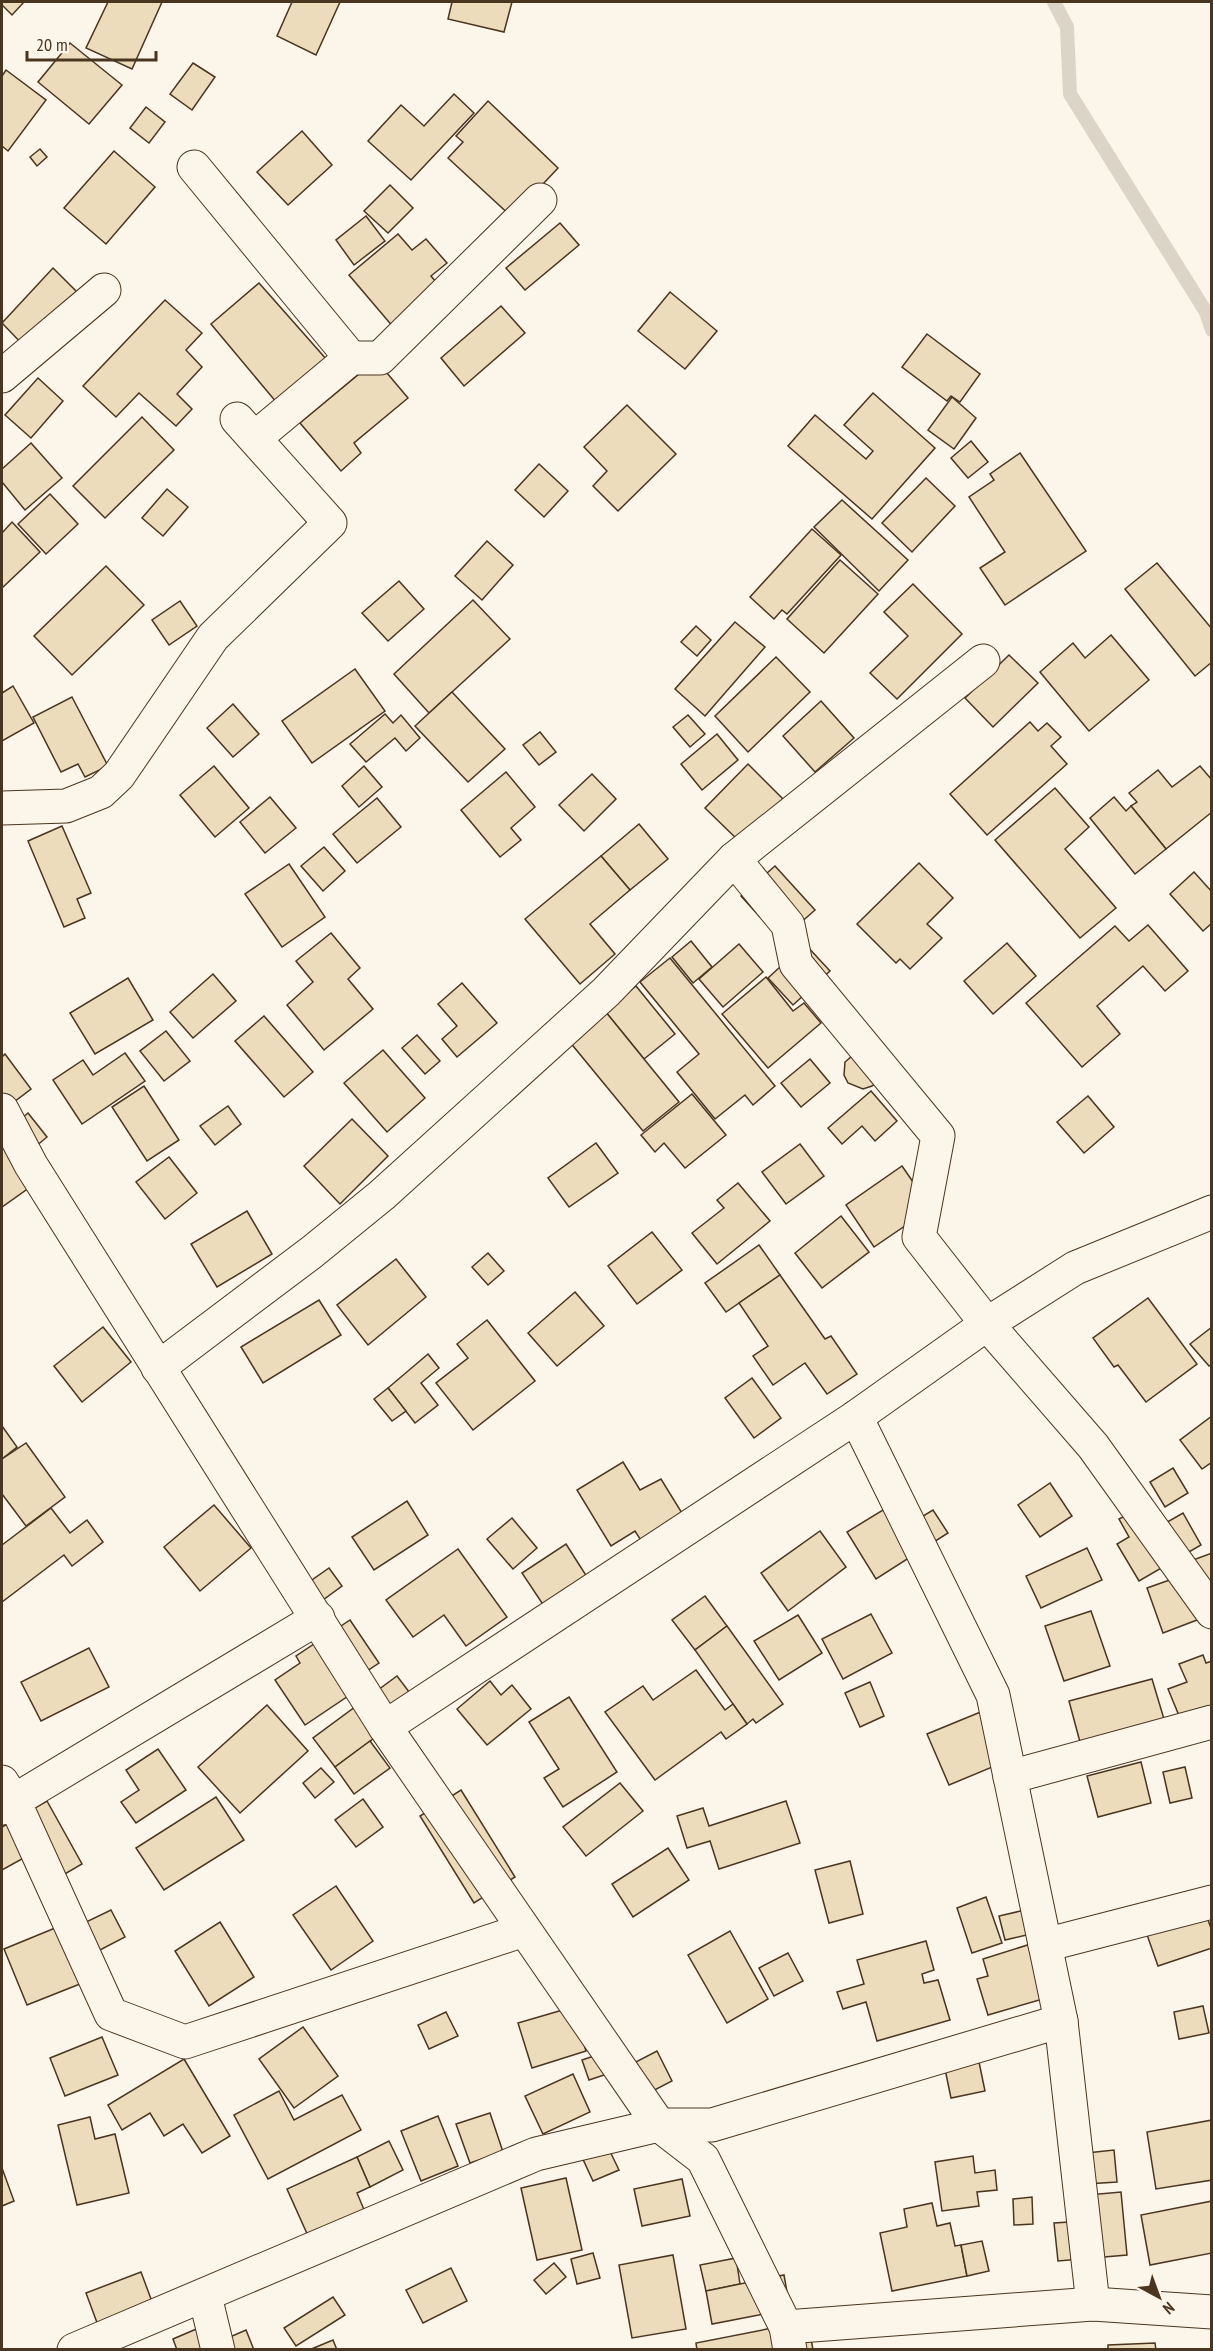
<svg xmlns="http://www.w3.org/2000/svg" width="1213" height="2351" font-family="'PT Sans Narrow',sans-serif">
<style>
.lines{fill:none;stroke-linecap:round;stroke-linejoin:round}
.stream{stroke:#dcd4c6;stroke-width:14}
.building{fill:#ecdcbc;stroke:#4a3520;stroke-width:1.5}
.minor-casing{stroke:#4a3520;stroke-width:35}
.minor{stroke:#fbf6e9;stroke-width:33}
</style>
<rect width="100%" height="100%" fill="#fbf6e9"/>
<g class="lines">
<polyline class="stream" points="1054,2 1067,27 1070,94 1206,312 1212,330"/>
</g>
<g class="building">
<polygon points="2,2 24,2 12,15 2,5"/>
<polygon points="108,2 162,2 132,69 86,48"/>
<polygon points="292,2 340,2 316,55 277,36"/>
<polygon points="452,2 512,2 504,32 448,19"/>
<polygon points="70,43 122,85 89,124 38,82"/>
<polygon points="193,63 215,77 192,110 170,94"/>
<polygon points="6,70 46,100 8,151 2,146 2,76"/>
<polygon points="454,94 474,113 411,180 368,141 401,105 424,126"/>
<polygon points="488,101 558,168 512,217 448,158 463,142 456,136"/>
<polygon points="146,107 165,122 149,143 130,128"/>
<polygon points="302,131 332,165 288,205 257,172"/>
<polygon points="40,149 47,157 37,166 30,157"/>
<polygon points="114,151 155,187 106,244 64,208"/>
<polygon points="390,185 413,208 388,233 364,211"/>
<polygon points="366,216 385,241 354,265 336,240"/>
<polygon points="560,223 579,245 525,290 506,268"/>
<polygon points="398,234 412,250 426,239 447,263 431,276 447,295 400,335 349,275"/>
<polygon points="53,268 77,292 25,347 2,323"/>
<polygon points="259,283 327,360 277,403 211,324"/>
<polygon points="670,292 717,331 685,369 638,331"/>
<polygon points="165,300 202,333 186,350 202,367 177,394 192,409 176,426 139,393 116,417 83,386"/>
<polygon points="501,306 525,333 464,386 441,358"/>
<polygon points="927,334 980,374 960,402 951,396 947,401 902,367"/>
<polygon points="376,360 408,398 354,443 361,453 341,471 300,423"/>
<polygon points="38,378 63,401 31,438 5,415"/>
<polygon points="873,393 935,448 872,519 788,446 815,415 866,459 873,451 844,425"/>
<polygon points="952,397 976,418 954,449 928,430"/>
<polygon points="627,405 676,454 618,511 593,486 607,471 584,447"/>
<polygon points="142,417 174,450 105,518 73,486"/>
<polygon points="971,441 988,462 968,478 951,458"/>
<polygon points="31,443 62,478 25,510 2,482 2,469"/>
<polygon points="1020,453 1086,551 1005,605 980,568 1005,552 969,497 994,480 990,474"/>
<polygon points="539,464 568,491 544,517 515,490"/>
<polygon points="926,478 955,506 912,552 882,523"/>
<polygon points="167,489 188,507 163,536 142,518"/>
<polygon points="50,494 78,524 46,554 18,524"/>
<polygon points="842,500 908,560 879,591 814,527"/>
<polygon points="12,522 40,552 2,588 2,533"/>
<polygon points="812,529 841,555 787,614 782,610 774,619 750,597"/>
<polygon points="487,541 513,565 482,600 455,576"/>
<polygon points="840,560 878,594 824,653 787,619"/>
<polygon points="1157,563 1212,629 1212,662 1195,676 1125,589"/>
<polygon points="106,566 144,605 72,675 34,636"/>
<polygon points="399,581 424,609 388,641 362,613"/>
<polygon points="913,584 962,634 897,699 870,673 908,636 884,612"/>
<polygon points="473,600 510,639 429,713 394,674"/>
<polygon points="180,601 197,626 169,645 152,620"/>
<polygon points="735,622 765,647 705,716 675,689"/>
<polygon points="696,626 711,640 697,656 681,642"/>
<polygon points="1111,635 1149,680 1089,731 1040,672 1073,643 1085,658"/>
<polygon points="1009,655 1038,683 993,727 965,698"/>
<polygon points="776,657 810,692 748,752 715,716"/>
<polygon points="355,669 385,711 312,763 282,721"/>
<polygon points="13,686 34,723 2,741 2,693"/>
<polygon points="452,692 505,749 468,782 415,726"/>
<polygon points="72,697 108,766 85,777 78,764 61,772 33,717"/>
<polygon points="821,701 854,738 815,772 783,736"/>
<polygon points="233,704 259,734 233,757 207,728"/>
<polygon points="385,714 393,723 401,715 420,738 406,751 395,738 366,762 350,744"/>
<polygon points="688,715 705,734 690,747 673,727"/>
<polygon points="1030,722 1038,731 1047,723 1061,737 1051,746 1067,764 987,835 950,794"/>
<polygon points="540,732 556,752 539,765 523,745"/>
<polygon points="717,734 738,760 702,790 681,764"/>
<polygon points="748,764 784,800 741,843 705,808"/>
<polygon points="214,766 249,808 215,837 180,795"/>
<polygon points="364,766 382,787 359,807 342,786"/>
<polygon points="1200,766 1212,780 1212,812 1166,849 1131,806 1137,802 1129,793 1158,770 1172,787"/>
<polygon points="506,772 535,807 511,828 521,840 500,857 461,810"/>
<polygon points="592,774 616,799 584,831 559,805"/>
<polygon points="1055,788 1089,827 1065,849 1116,908 1080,938 995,840"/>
<polygon points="270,797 296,828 265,853 240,822"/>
<polygon points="1114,797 1126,811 1131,806 1166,849 1135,874 1090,818"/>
<polygon points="377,798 401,827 357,863 333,834"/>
<polygon points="639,824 668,859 630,890 601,856"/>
<polygon points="62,826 91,893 77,899 85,918 64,927 28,841"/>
<polygon points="324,847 345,871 323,891 301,866"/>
<polygon points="601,856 630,890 590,924 615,954 580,984 525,919"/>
<polygon points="919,863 953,898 927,924 942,938 910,969 900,959 896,963 857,924"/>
<polygon points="289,864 325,917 282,947 245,894"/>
<polygon points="775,866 815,910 781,940 741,896"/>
<polygon points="1194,872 1212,892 1212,923 1203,931 1170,894"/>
<polygon points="1148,925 1188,971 1165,991 1143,966 1097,1006 1120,1034 1082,1067 1026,1003 1115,926 1129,941"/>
<polygon points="331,933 360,968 348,979 373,1009 324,1050 287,1005 313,982 296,961"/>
<polygon points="691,941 712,967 693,983 672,957"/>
<polygon points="1007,943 1036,976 993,1014 964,981"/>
<polygon points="739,944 763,972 723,1007 699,979"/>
<polygon points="805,944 830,971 793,1005 768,978"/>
<polygon points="670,958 775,1086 753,1105 745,1095 715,1119 677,1072 699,1054 640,982"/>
<polygon points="213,974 236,1001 193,1038 170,1012"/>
<polygon points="766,977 793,1011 804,1003 821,1023 768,1068 722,1014"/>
<polygon points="128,978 153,1020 95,1054 70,1013"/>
<polygon points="462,983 497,1023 457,1057 442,1039 457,1026 438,1004"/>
<polygon points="636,986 675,1034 644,1059 605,1011"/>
<polygon points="605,1011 679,1102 643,1131 569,1041"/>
<polygon points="264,1016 313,1072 284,1097 235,1041"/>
<polygon points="166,1031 190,1061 164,1081 140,1051"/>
<polygon points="417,1035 440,1061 425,1074 402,1048"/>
<polygon points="383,1050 425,1098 387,1132 344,1083"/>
<polygon points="125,1053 145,1081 82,1124 53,1080 83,1060 93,1075"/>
<polygon points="5,1054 31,1089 2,1111 2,1057"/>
<polygon points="852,1056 879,1080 872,1086 863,1089 848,1083 844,1075 845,1062"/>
<polygon points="810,1059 830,1083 801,1107 781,1083"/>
<polygon points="144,1086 179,1140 147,1161 112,1107"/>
<polygon points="871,1091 897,1121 875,1141 862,1126 842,1144 828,1128"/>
<polygon points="692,1094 726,1135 685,1168 664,1143 655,1152 641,1135"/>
<polygon points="1088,1096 1114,1127 1084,1153 1057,1122"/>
<polygon points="228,1106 241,1124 215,1145 200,1126"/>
<polygon points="28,1113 47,1137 29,1152 10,1128"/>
<polygon points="352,1119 388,1156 340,1204 304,1166"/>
<polygon points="2,1142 33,1185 2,1207"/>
<polygon points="596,1143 618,1173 569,1207 548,1178"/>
<polygon points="800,1144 824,1176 786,1204 762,1172"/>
<polygon points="169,1157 197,1193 165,1219 136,1182"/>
<polygon points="902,1166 931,1208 874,1247 846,1205"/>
<polygon points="738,1183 770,1221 717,1264 692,1233 724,1208 717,1200"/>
<polygon points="247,1211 272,1254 217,1287 191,1244"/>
<polygon points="841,1216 869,1252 822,1288 795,1253"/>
<polygon points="652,1232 682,1270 637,1304 608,1266"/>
<polygon points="759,1245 780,1275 726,1312 705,1283"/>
<polygon points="488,1253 504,1271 488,1285 472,1267"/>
<polygon points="396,1259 426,1297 368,1345 337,1305"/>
<polygon points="780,1275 825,1339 831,1336 857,1374 827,1394 805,1363 773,1385 753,1356 768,1346 739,1303"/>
<polygon points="575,1292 604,1326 557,1366 528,1333"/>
<polygon points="1148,1298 1197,1364 1146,1402 1118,1365 1114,1367 1093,1338"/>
<polygon points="319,1300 341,1335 263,1383 241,1347"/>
<polygon points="487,1320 535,1381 473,1430 436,1383 468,1358 457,1344"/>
<polygon points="103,1327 131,1362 82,1402 54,1366"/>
<polygon points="1212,1327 1212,1364 1209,1366 1190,1344"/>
<polygon points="428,1354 439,1368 421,1383 438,1405 415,1423 388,1388"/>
<polygon points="752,1378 781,1418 754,1438 725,1398"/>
<polygon points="388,1388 406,1411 392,1421 374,1399"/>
<polygon points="1212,1416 1212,1462 1202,1469 1180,1440"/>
<polygon points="2,1426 17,1447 2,1459"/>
<polygon points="26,1443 65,1497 26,1526 2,1494 2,1459"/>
<polygon points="623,1462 640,1490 661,1479 693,1531 651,1556 635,1531 611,1546 577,1490"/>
<polygon points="1173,1468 1188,1493 1165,1507 1150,1482"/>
<polygon points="1050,1483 1072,1516 1040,1537 1018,1505"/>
<polygon points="901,1499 915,1521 933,1510 948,1533 876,1579 847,1532"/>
<polygon points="407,1501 428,1535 374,1570 352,1537"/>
<polygon points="1151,1502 1164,1524 1183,1513 1201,1545 1139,1581 1117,1544 1129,1537 1119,1519"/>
<polygon points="214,1505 251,1548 200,1591 164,1547"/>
<polygon points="51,1508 70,1533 87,1520 103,1542 72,1566 64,1555 2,1602 2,1545"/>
<polygon points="512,1518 537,1548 513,1569 487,1539"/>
<polygon points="820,1531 846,1567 788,1611 761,1573"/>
<polygon points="566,1544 589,1580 546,1609 522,1573"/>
<polygon points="1087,1548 1102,1580 1041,1608 1026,1576"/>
<polygon points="458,1549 507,1617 466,1646 444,1615 413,1637 386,1600"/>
<polygon points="1212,1553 1212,1579 1185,1589 1197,1620 1163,1633 1147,1588 1178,1577 1174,1567"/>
<polygon points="329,1568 342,1586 316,1605 302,1587"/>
<polygon points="705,1596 727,1626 695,1650 672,1620"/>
<polygon points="1091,1611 1110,1666 1064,1681 1045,1626"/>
<polygon points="871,1614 892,1653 843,1679 822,1639"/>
<polygon points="798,1615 822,1653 779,1680 754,1641"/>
<polygon points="350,1620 379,1663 364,1673 369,1682 305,1725 275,1680 300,1663 296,1656"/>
<polygon points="727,1626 783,1704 756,1723 753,1719 747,1724 695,1650"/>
<polygon points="89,1648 109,1687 41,1721 21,1682"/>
<polygon points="1203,1655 1206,1663 1212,1661 1212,1706 1180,1718 1168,1689 1187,1682 1179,1664"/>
<polygon points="696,1670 725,1710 733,1704 747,1724 726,1739 721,1732 655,1780 605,1712 643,1686 653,1700"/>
<polygon points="397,1676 419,1705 335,1767 313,1738"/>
<polygon points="1152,1679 1164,1719 1080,1742 1069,1701"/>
<polygon points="490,1681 501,1695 512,1685 531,1709 487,1745 457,1709"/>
<polygon points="870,1682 884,1716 860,1727 845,1693"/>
<polygon points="569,1697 617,1772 563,1807 544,1778 559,1769 529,1722"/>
<polygon points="1000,1704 1021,1755 949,1785 927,1734"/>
<polygon points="267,1705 308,1751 240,1813 198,1767"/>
<polygon points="370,1741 390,1768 354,1794 335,1767"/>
<polygon points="158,1749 186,1790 136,1823 121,1802 139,1790 126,1770"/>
<polygon points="1141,1762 1151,1803 1098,1817 1087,1776"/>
<polygon points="1185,1767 1192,1798 1170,1803 1163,1772"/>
<polygon points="321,1768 334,1782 315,1798 303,1783"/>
<polygon points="620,1783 643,1811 586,1856 563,1827"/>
<polygon points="461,1790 515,1877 474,1903 420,1816"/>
<polygon points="216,1797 244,1840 164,1890 136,1848"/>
<polygon points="363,1799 383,1827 356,1847 335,1820"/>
<polygon points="47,1801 82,1864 46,1885 29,1855 2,1870 2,1827"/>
<polygon points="786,1801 800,1843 719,1869 710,1841 687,1848 677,1816 703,1808 709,1826"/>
<polygon points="668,1848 689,1880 633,1917 612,1884"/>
<polygon points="850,1861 863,1914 829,1923 815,1870"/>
<polygon points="336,1886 373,1941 331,1970 293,1915"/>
<polygon points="986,1897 1002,1943 972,1953 957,1908"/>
<polygon points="1204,1909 1212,1931 1212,1948 1158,1966 1145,1929"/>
<polygon points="111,1910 125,1937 100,1950 86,1922"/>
<polygon points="1025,1910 1031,1934 1005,1940 999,1916"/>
<polygon points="77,1919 100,1976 27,2005 4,1949"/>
<polygon points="220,1922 254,1977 209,2006 175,1951"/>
<polygon points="730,1931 768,1999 727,2023 688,1955"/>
<polygon points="926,1941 934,1970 922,1974 924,1983 938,1980 950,2020 877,2041 866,2002 843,2009 837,1992 864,1984 857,1960"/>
<polygon points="1037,1942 1053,1996 988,2015 977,1979 988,1976 983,1959"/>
<polygon points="788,1953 803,1981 774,1996 759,1968"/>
<polygon points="1203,2006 1209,2033 1179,2039 1174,2012"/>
<polygon points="573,2007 586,2051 532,2068 518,2023"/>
<polygon points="446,2012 458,2036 429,2049 418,2025"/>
<polygon points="303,2027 338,2076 294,2108 259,2059"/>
<polygon points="102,2037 118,2075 65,2096 50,2058"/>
<polygon points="657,2051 672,2081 645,2095 630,2065"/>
<polygon points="600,2054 607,2074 589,2080 582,2060"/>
<polygon points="184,2059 230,2136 202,2153 183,2124 164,2136 150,2113 122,2130 108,2105"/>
<polygon points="979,2062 985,2091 951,2098 945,2069"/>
<polygon points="573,2074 590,2112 543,2134 525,2096"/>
<polygon points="279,2091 294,2120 342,2095 361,2130 268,2179 234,2115"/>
<polygon points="490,2113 503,2152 470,2163 456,2124"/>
<polygon points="438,2116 458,2166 421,2181 401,2131"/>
<polygon points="90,2117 95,2139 115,2134 129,2193 77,2205 58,2125"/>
<polygon points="1212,2120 1212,2180 1156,2189 1147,2132"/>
<polygon points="389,2141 403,2170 370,2187 357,2157"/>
<polygon points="606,2143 619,2170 593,2181 581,2155"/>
<polygon points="1114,2150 1117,2182 1071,2185 1068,2155"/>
<polygon points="973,2156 975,2173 995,2170 997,2190 977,2192 979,2206 942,2211 935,2162"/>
<polygon points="357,2157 370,2187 357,2193 365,2212 309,2238 287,2189"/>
<polygon points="2,2168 14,2201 2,2206"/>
<polygon points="566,2178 582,2250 537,2260 521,2188"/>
<polygon points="682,2179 690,2216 642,2226 634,2189"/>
<polygon points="1121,2192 1127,2255 1058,2261 1054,2223 1069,2222 1066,2197"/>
<polygon points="1032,2197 1033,2224 1014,2225 1013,2199"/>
<polygon points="1212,2201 1212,2253 1150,2265 1141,2215"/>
<polygon points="932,2203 937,2226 950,2223 955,2246 961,2245 967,2276 892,2291 880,2233 907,2227 904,2209"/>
<polygon points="982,2241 989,2271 967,2276 961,2245"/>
<polygon points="593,2253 600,2278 577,2284 571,2259"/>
<polygon points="673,2255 686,2329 632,2338 619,2265"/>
<polygon points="736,2258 740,2284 706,2291 700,2265"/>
<polygon points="554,2263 566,2277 546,2294 534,2280"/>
<polygon points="451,2268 467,2301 423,2323 406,2290"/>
<polygon points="141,2272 154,2307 99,2328 86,2293"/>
<polygon points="784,2275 790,2309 712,2324 706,2291"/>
<polygon points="333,2297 345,2315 296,2346 284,2328"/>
<polygon points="222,2318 230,2337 246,2330 254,2350 177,2350 173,2339"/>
<polygon points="808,2321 813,2350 697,2350 696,2343"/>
<polygon points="333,2340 337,2350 309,2350"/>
<polygon points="1155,2343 1156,2350 1108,2350 1108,2345"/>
</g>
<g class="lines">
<g class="minor-casing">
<g id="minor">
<polyline points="194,167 351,358"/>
<polyline points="2,376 104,290"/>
<polyline points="255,438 351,358 380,358 540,200"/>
<polyline points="2,808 66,806 101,792 119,775 213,637 330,523 237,419"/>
<polyline points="734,859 788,925 796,964 938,1136 919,1237 987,1324 1093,1446 1212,1612"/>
<polyline points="2,1110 31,1165 385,1727 659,2125 703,2159 786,2327 790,2350"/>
<polyline points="158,1368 312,1252 382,1195 606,992 734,859 983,661"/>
<polyline points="856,1417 993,1695 1061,2021 1093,2304"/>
<polyline points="385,1727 856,1417 987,1324 1075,1268 1212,1212"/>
<polyline points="1010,1777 1212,1722"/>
<polyline points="2,1782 14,1801 111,2014 185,2042 524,1930"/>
<polyline points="2,1808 318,1618"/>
<polyline points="1045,1945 1212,1902"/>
<polyline points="205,2296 218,2350"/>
<polyline points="786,2327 1093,2304 1212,2312"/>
<polyline points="74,2350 536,2154 659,2125 712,2125 1061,2021"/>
</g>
</g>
<use href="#minor" class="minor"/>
</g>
<rect width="1213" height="2351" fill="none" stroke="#4a3520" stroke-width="6"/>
<g transform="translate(1159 2297) rotate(139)" stroke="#fbf6e9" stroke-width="4.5" paint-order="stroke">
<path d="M0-4.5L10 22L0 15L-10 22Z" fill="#4a3520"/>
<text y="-9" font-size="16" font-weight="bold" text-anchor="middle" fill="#4a3520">N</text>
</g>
<path d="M27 51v9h129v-9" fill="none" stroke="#4a3520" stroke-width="3"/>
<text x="36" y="51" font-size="18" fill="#4a3520" stroke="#fbf6e9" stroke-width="4.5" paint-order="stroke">20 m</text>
</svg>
